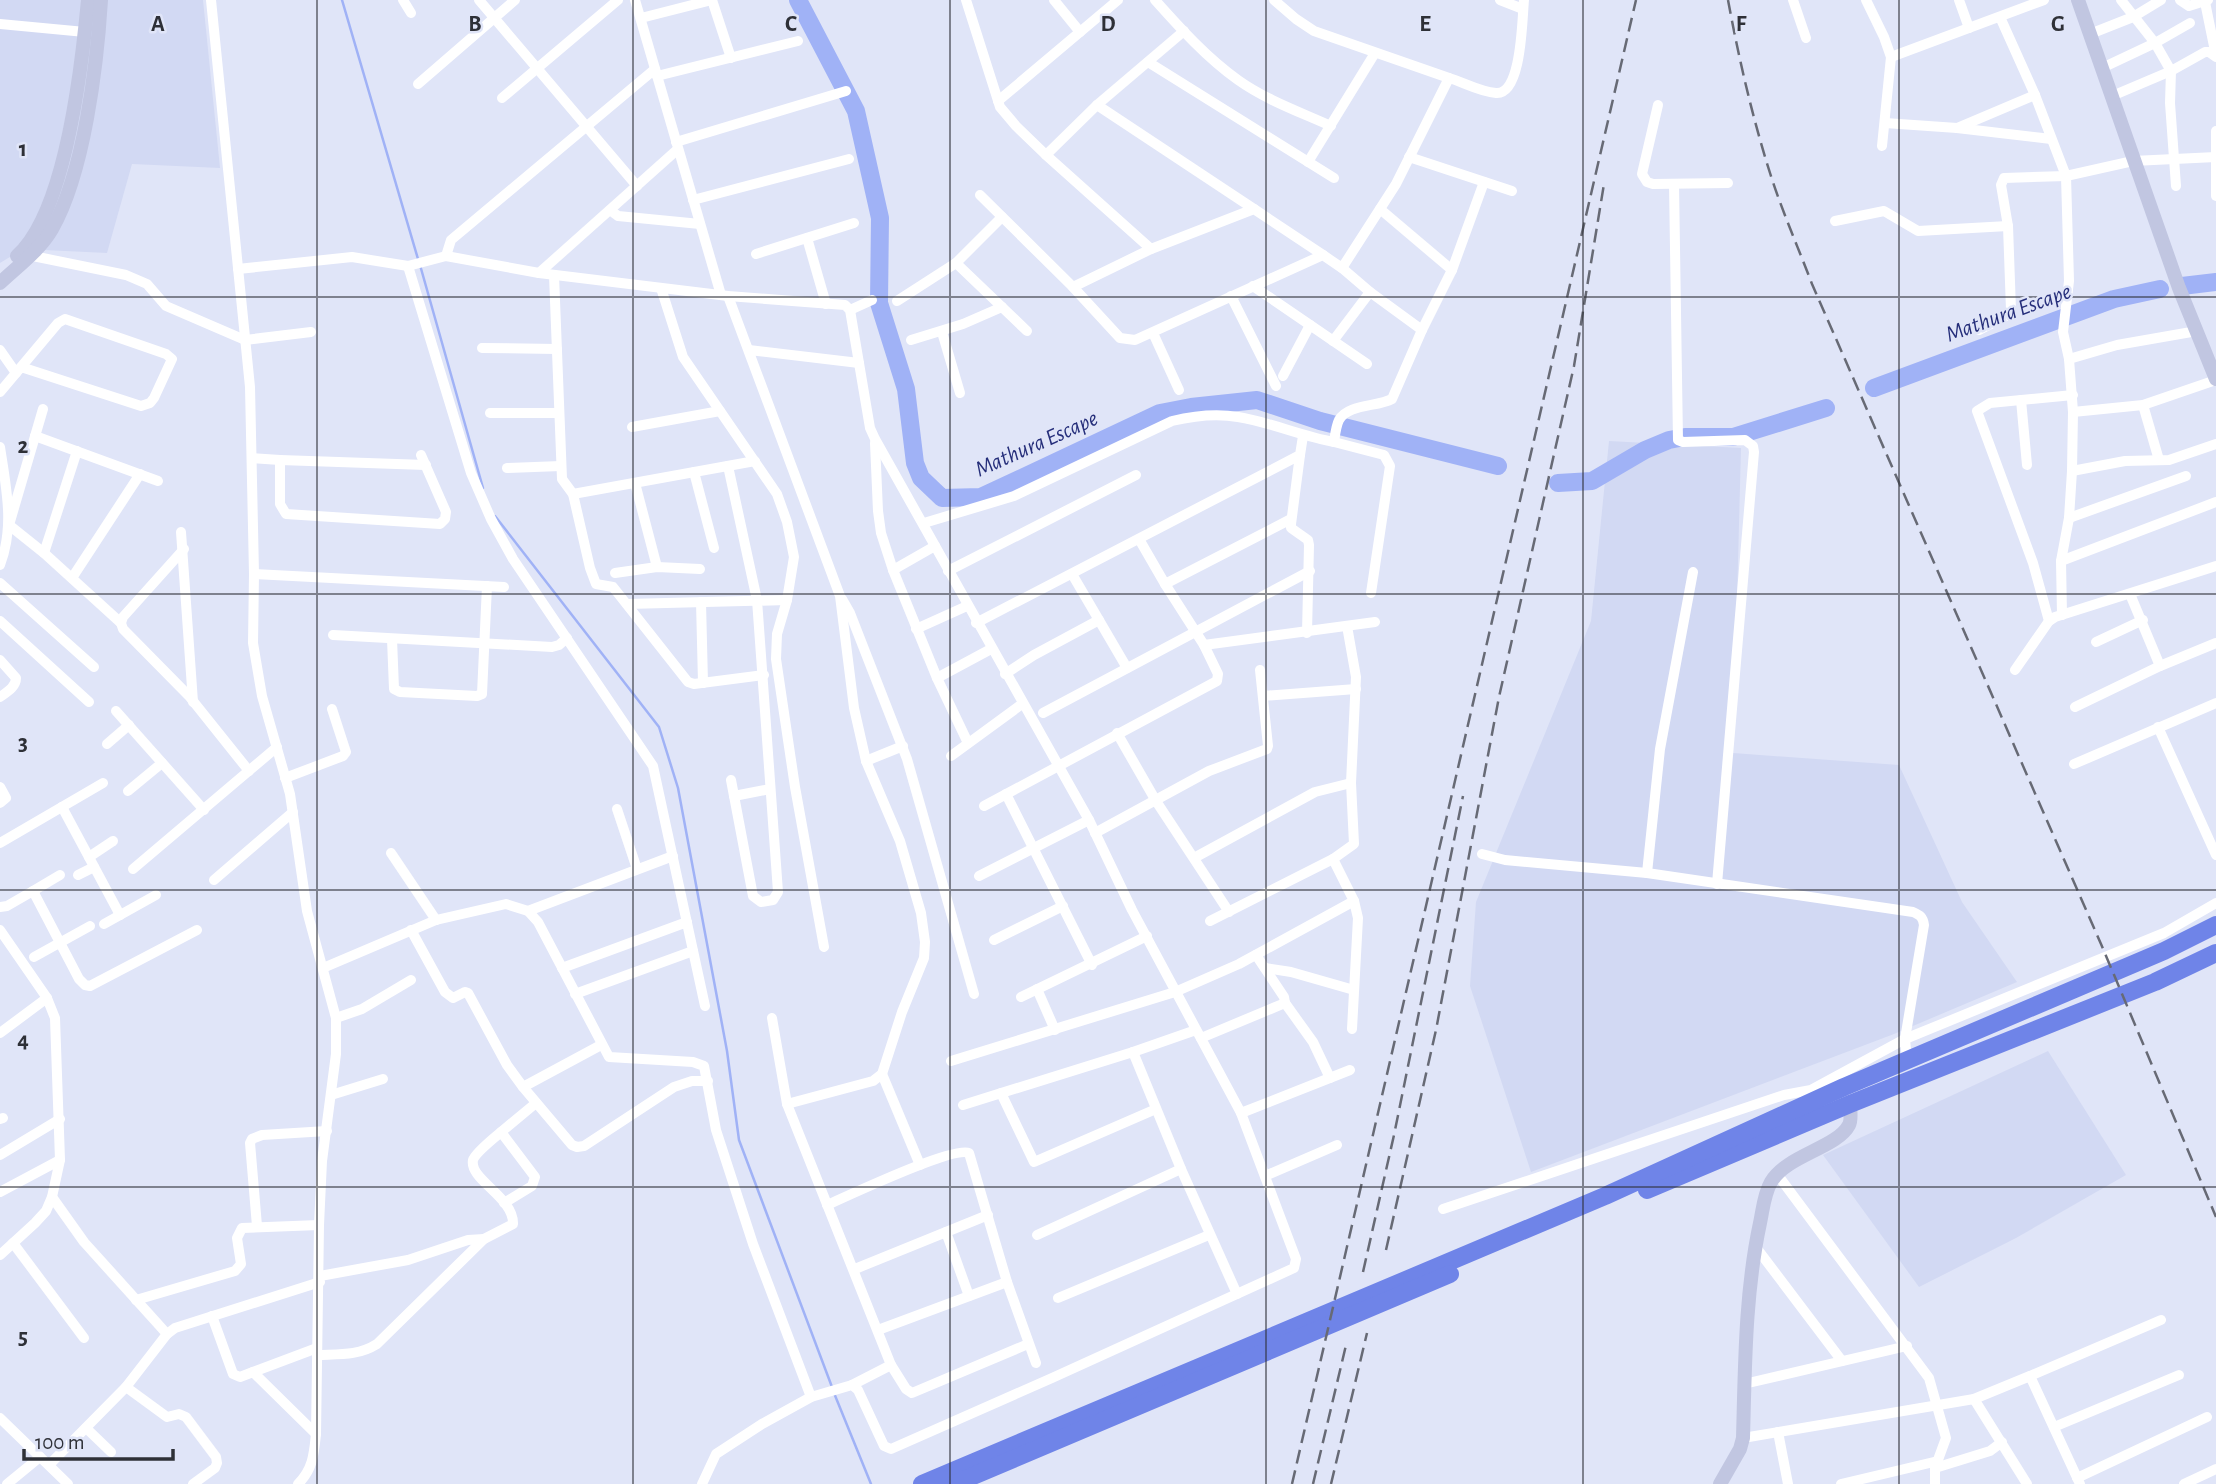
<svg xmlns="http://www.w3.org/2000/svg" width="2216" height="1484" font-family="'Alegreya Sans',sans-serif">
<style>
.built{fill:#d2d9f3}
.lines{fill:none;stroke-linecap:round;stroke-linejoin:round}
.stream{stroke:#a0b2f6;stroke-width:2.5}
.river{stroke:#a0b2f6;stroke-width:18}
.street{stroke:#fff;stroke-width:10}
.secondary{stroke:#c1c6e1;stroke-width:14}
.highway{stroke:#6f84e8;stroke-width:18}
.rail{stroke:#676a75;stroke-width:2.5;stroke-dasharray:14 7;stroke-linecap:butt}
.grid{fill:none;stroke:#2e3037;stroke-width:2;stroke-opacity:0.55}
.labels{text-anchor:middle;stroke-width:5;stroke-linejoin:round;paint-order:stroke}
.water-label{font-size:23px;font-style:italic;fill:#252e7a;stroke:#e0e5f8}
.grid-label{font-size:23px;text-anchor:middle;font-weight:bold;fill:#2e3037;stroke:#e0e5f8;stroke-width:5;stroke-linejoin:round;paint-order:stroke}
</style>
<rect width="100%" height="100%" fill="#e0e5f8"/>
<g class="built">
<polygon points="0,0 203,0 220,168 132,164 107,253 23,249 0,263"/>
<polygon points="1609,441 1741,448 1733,753 1899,765 1962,902 2017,982 1894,1034 1531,1172 1470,986 1476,902 1591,621"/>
<polygon points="2048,1051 2126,1175 2016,1238 1919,1287 1823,1155"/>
</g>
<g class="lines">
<g class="stream">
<polyline points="342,0 418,259"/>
<polyline points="420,265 483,488"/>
<polyline points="495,516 659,727 678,788 727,1051 739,1140 832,1387"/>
<polyline points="834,1393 871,1484"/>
</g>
<g class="river">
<polyline points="798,0 856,111 880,218 879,303 906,389 915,463 921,478 942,498 981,497 1160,413 1191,407 1257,400 1320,421 1498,466"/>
<polyline points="2182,286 2216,282"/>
<polyline points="1874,388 2114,299 2160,289"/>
<polyline points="1558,483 1592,481 1645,450 1669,440 1685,437 1733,437 1826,408"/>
</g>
<g class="street">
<path d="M 211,0 L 250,387 L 254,574 L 253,643 L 262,696 L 290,794 L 307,911 L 336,1018 L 336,1054 L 322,1161 L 319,1225 L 316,1434 C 314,1454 313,1469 298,1484"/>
<polyline points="403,0 411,13"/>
<polyline points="479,0 637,186"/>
<polyline points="635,0 721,295"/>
<polyline points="712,0 731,58"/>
<polyline points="966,0 1000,107 1016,126 1046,155 1151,249"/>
<polyline points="1054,0 1080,32"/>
<path d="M 1155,0 C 1180,28 1207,58 1238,80 C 1266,100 1300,112 1331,126"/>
<polyline points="1500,0 1523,9"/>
<polyline points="1793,0 1806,38"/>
<polyline points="1866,0 1884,37 1891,57 1882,146"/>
<polyline points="1959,0 1969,28"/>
<polyline points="2121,0 2155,43 2171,71 2170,103 2176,186"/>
<polyline points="2180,0 2189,6 2208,0"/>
<polyline points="2205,2 2216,56"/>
<polyline points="2000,17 2035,95 2066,176 2069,281 2063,332 2069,359 2073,412 2072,471 2069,518 2061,561 2062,615"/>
<polyline points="641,18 712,0"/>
<polyline points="0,24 85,32"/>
<polyline points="2090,34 2133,17 2161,0"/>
<polyline points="1891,57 2044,0"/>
<polyline points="1148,62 1334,178"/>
<polyline points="2102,68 2155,43 2190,23"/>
<polyline points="657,76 798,41"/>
<path d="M 1449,78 C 1463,82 1480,92 1496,93 C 1522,95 1522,19 1524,0"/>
<polyline points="418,84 515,0"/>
<polyline points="2112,96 2171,71 2205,52 2209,52 2216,57"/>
<polyline points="502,98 618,0"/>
<polyline points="998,101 1118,0"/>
<polyline points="1097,105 1254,209"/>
<polyline points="1658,105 1642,174 1647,182 1653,184 1728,183"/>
<polyline points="1885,123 1957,128 2051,139"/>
<polyline points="1957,128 2035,95"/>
<polyline points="2216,131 2216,196"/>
<polyline points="676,142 846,91"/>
<polyline points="1046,155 1097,105 1184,31"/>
<polyline points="1409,157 1512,191"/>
<polyline points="1308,162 1375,53"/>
<polyline points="1674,184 1678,440 1683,442 1745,440 1753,446 1754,452 1717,884"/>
<polyline points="980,195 1073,287 1120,338 1135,340 1323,255 1342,268 1396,184 1449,78 1314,31 1296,19 1274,0"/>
<polyline points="693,200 849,159"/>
<polyline points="1380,209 1452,270 1422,330"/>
<polyline points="610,210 618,216 700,224"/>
<polyline points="1835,221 1884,211 1918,231 2008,226"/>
<polyline points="807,238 826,304"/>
<polyline points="756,254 854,223"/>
<polyline points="28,255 126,275 147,284 166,306 245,340 311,332"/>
<polyline points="446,256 451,240 655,69"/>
<polyline points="956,263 1027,331"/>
<polyline points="408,266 471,473 491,519 513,559 653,766 705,1006"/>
<polyline points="238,269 352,257 408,266 446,256 539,273 728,296 845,305 850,310 870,428 875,439 1089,820 1132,910 1241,1113 1296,1259 1294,1268 1052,1378 891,1449 884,1446 858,1390 852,1385 811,1397 762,1424 716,1454 702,1484"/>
<polyline points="1452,270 1484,182"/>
<polyline points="539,273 678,149"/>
<polyline points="554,275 562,479 573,494 590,568 596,584 613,587 688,682 694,684 764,675"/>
<polyline points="1253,286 1367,364"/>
<polyline points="1073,287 1151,249 1254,209 1323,255"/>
<polyline points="661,288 683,357 777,494 787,522 794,557 787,600 777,634 776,659 795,787 824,947"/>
<polyline points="728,296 840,596 854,708 866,761 900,841 921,913 925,942 924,958 902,1012 882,1074 873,1081 787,1104"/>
<polyline points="1231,296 1276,386"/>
<polyline points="897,301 956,263 1002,217"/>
<polyline points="850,310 872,300"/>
<polyline points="1979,330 2008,315 2011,310 2008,226 2001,185 2004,178 2066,176 2133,161 2216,157"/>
<polyline points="942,332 960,393"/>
<polyline points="1153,333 1179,390"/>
<polyline points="911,340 963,324 1002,307"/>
<polyline points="1333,341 1370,292"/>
<polyline points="482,348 557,349"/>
<polyline points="0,350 16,373"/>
<polyline points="749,350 859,363"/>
<polyline points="2069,359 2117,345 2197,331"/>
<polyline points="1283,376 1310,325"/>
<polyline points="0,392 58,323 65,319 166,354 172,359 154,398 150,403 141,406 21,367"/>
<polyline points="2021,400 2027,465"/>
<polyline points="2143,405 2159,460"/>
<polyline points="43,409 9,525 44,553 121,623"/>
<polyline points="2073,412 2143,405 2216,380"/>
<polyline points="490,413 559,413"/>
<polyline points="632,427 720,411"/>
<polyline points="35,436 158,481"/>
<polyline points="1334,442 1384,455 1390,466 1371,593"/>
<polyline points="875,443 878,511 881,533 893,570 937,678 968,743"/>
<path d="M 0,447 C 6,487 15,526 0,565"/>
<polyline points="1300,455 1291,524 1291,528 1308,540 1309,545 1307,633"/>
<polyline points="252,458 280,460 280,504 286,514 440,524 445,519 446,512 421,455"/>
<polyline points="280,460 426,465"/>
<polyline points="728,466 757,600 778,892 773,900 761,902 753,896 731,780"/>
<polyline points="507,468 561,466"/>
<polyline points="2072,471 2125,461 2169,460 2216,444"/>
<polyline points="694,472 714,548"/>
<polyline points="635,483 657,567"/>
<polyline points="573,494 755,461"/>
<polyline points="2069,518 2186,476"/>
<path d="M 924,523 L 1014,496 L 1172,421 C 1193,416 1215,413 1238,417 C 1270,422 1301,436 1334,442 C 1335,435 1336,426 1339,420 C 1348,404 1377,407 1392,399 L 1422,330 L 1370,292 L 1342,268"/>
<polyline points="181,532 193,702"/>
<polyline points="184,549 123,617 121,623 123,629 189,696 249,771"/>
<polyline points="44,553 77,451"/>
<polyline points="2061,561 2216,502"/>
<polyline points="893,570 935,546"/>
<polyline points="948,571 1136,475"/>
<polyline points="615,573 657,567 700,569"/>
<polyline points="254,574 504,587"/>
<polyline points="1072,574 1127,668"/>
<polyline points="72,578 140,474"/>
<polyline points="0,583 94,667"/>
<polyline points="1165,584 1291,519"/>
<polyline points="2130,594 2160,666"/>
<polyline points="842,599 850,613 907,759 974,994"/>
<polyline points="701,602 703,683"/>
<polyline points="627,604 787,600"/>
<polyline points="0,621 89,702"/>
<polyline points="2049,621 2033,563 1977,411 1990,403 2073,395"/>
<polyline points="976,623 1300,455 1303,436"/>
<polyline points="916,629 967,606"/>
<polyline points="333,635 552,647 559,645 567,638"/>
<polyline points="392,639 394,689 400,692 477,696 482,694 487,586"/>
<polyline points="2096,642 2143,620"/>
<polyline points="1204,645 1375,622"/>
<path d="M 0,660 L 16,678 C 16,687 7,692 0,697"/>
<polyline points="2015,670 2049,621 2055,617 2216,566"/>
<polyline points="1005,674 1034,655 1099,620"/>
<polyline points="937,678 991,649"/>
<polyline points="1263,696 1356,689"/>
<polyline points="2075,707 2160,666 2216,643"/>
<polyline points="116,711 204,810"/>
<polyline points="1043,713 1310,571"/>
<polyline points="2158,727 2216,855"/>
<polyline points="1117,733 1156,801 1229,912"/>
<polyline points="107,744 129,725"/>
<polyline points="951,756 1022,704"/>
<polyline points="866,761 903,746"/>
<polyline points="2074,764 2216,703"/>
<polyline points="285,778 343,756 346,752 344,746 332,709"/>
<polyline points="0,787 6,798 0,803"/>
<polyline points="128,791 162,763"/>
<polyline points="1006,794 1092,965"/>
<polyline points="734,796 770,789"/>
<polyline points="984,806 1217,681 1218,674 1204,645 1165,584 1139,539"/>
<polyline points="62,807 120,915"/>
<polyline points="617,809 637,869"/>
<polyline points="1095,833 1209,771 1267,749 1268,746 1260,670"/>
<polyline points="0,843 103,783"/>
<polyline points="391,853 436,920"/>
<path d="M 1482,854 L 1505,860 L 1647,873 L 1913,912 C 1920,915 1923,917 1924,925 L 1905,1039 L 1907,1060"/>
<polyline points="89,857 113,841"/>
<polyline points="1194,858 1315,792 1351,783"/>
<polyline points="133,869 277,747"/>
<polyline points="1647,873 1660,749 1693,572"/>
<polyline points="78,875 94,867"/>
<polyline points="979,876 1089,820"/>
<polyline points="214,880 293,812"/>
<polyline points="33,891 60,875"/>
<polyline points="0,907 7,906 33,891 79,979 85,985 90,986 197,930"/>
<polyline points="528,911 673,856"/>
<polyline points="1210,921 1333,859 1354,844 1351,783 1356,677 1347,626"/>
<polyline points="104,924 156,895"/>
<polyline points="0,930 47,998 55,1018 60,1160 52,1197 46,1211 35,1223 0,1255"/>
<polyline points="411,930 445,992 453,998 465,992 468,993 507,1065 523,1087 572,1145 577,1147 584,1146 674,1087 692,1081 708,1081"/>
<polyline points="994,940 1063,906"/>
<polyline points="34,957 90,926"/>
<polyline points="323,968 436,920 506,904 528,911 538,922 609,1057 693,1062 704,1066 716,1130 753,1244 811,1397"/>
<polyline points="562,968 687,922"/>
<polyline points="1265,968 1291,972 1354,990"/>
<polyline points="1037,989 1055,1030"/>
<polyline points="575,994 693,951"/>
<polyline points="1021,997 1147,936"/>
<polyline points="1285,1003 1313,1042 1330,1078"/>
<polyline points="336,1018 362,1009 411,980"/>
<polyline points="772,1018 787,1104 891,1365 906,1389 912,1393 1028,1344"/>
<polyline points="1352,1029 1358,918 1354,901"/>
<polyline points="0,1033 47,998"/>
<polyline points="1201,1038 1285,1003 1284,997 1256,955"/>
<polyline points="1133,1052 1181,1169 1237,1294"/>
<polyline points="951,1061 1175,992 1239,964 1354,901 1333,859"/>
<polyline points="882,1074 920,1165"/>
<polyline points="523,1087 601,1045"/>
<polyline points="1001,1093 1034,1162 1156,1109"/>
<polyline points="331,1095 383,1079"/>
<polyline points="963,1105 1133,1052 1196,1030"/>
<polyline points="1241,1113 1350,1070"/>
<polyline points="0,1119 3,1118"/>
<polyline points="0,1155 60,1119"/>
<polyline points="1777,1174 1929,1378 1946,1438 1935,1468 1935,1484"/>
<polyline points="1265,1176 1337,1145"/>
<polyline points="0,1192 60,1160"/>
<polyline points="52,1197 84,1242 167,1334"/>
<polyline points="504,1203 532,1186 535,1177 501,1132 536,1103"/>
<path d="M 827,1205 C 850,1195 953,1146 969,1153 L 1007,1282 L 1036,1363"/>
<polyline points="1443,1209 1784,1095 1811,1090 1905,1039 2164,933 2216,903"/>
<polyline points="257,1226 250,1143 252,1139 262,1135 327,1131"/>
<polyline points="946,1232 969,1296"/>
<polyline points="1037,1235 1181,1169"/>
<polyline points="13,1243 84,1338"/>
<polyline points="1755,1246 1842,1361"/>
<polyline points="855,1269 988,1215"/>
<polyline points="320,1276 408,1260 468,1240 484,1239"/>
<polyline points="1058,1298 1209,1235"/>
<polyline points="136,1300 235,1271 241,1264 237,1238 242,1228 319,1225"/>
<polyline points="212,1316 233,1374 240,1377 253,1372 316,1434"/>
<polyline points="878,1330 1007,1282"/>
<path d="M 317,1355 C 339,1354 358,1356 377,1344 L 484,1239 L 513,1224 C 514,1197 469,1180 473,1160 C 475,1153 495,1137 501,1132"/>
<polyline points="253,1372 317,1348"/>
<polyline points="2030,1376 2161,1320"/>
<polyline points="1744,1384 1907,1346"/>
<polyline points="852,1385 891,1365"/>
<polyline points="126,1387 167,1417 179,1414 186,1417 216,1457 217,1463 215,1468 193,1484"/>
<polyline points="1974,1399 2027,1484"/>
<polyline points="0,1418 68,1484"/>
<polyline points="2054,1427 2179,1375"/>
<polyline points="86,1428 111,1452"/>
<polyline points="1778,1432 1788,1484"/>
<polyline points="1743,1438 1974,1399 2030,1376 2080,1484"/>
<polyline points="49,1465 126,1387 167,1334 175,1328 320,1282"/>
<polyline points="1935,1468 1990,1451 2002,1442"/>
<polyline points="2077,1478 2207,1417"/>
<polyline points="7,1484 40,1457"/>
<polyline points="1841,1484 1938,1461"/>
<polyline points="2184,1484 2216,1469"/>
</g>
<g class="secondary">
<polyline points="2078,0 2179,288 2216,379"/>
<path d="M 17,256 C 66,212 82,65 88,0"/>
<path d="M 0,283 C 17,267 40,250 52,229 C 84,173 97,66 101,0"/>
<path d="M 1720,1484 L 1740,1449 L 1743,1438 C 1745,1366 1745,1293 1760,1223 C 1763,1209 1764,1194 1771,1182 C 1787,1155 1837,1148 1849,1125 C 1852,1119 1850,1111 1850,1104"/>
</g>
<g class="highway">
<polyline points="1647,1190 1850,1104 2155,982 2216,953"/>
<polyline points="922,1484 1605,1196 1844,1087 2164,951 2216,925"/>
<polyline points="954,1484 1450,1274"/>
</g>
<g class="rail">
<path d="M 1728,0 C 1739,59 1752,116 1770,173 C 1782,211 1798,247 1812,284 L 2101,944 L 2216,1217"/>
<polyline points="1386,1250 1436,1030 1499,697 1574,366 1604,184"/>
<polyline points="1363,1272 1394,1135 1463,796"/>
<polyline points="1292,1484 1636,0"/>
<polyline points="1313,1484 1347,1341"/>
<polyline points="1331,1484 1367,1333"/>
</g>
</g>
<path class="grid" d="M 317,0 L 317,1484M 633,0 L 633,1484M 950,0 L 950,1484M 1266,0 L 1266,1484M 1583,0 L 1583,1484M 1899,0 L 1899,1484M 0,297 L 2216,297M 0,594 L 2216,594M 0,890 L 2216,890M 0,1187 L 2216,1187"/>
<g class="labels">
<g class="water-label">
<text transform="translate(2008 312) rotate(-20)" y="8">Mathura Escape</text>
<text transform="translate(1036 443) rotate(-24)" y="8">Mathura Escape</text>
</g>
</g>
<g class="grid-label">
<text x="158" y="31">A</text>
<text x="475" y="31">B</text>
<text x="791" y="31">C</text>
<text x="1108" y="31">D</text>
<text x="1425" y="31">E</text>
<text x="1741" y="31">F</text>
<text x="2058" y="31">G</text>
<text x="23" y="156">1</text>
<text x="23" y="453">2</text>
<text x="23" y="750">3</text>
<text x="23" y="1047">4</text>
<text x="23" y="1344">5</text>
</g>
<path d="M24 1449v10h149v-10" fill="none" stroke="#2e3037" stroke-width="3.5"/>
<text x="35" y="1449" font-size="21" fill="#2e3037" stroke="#e0e5f8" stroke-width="5" paint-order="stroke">100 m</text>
</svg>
